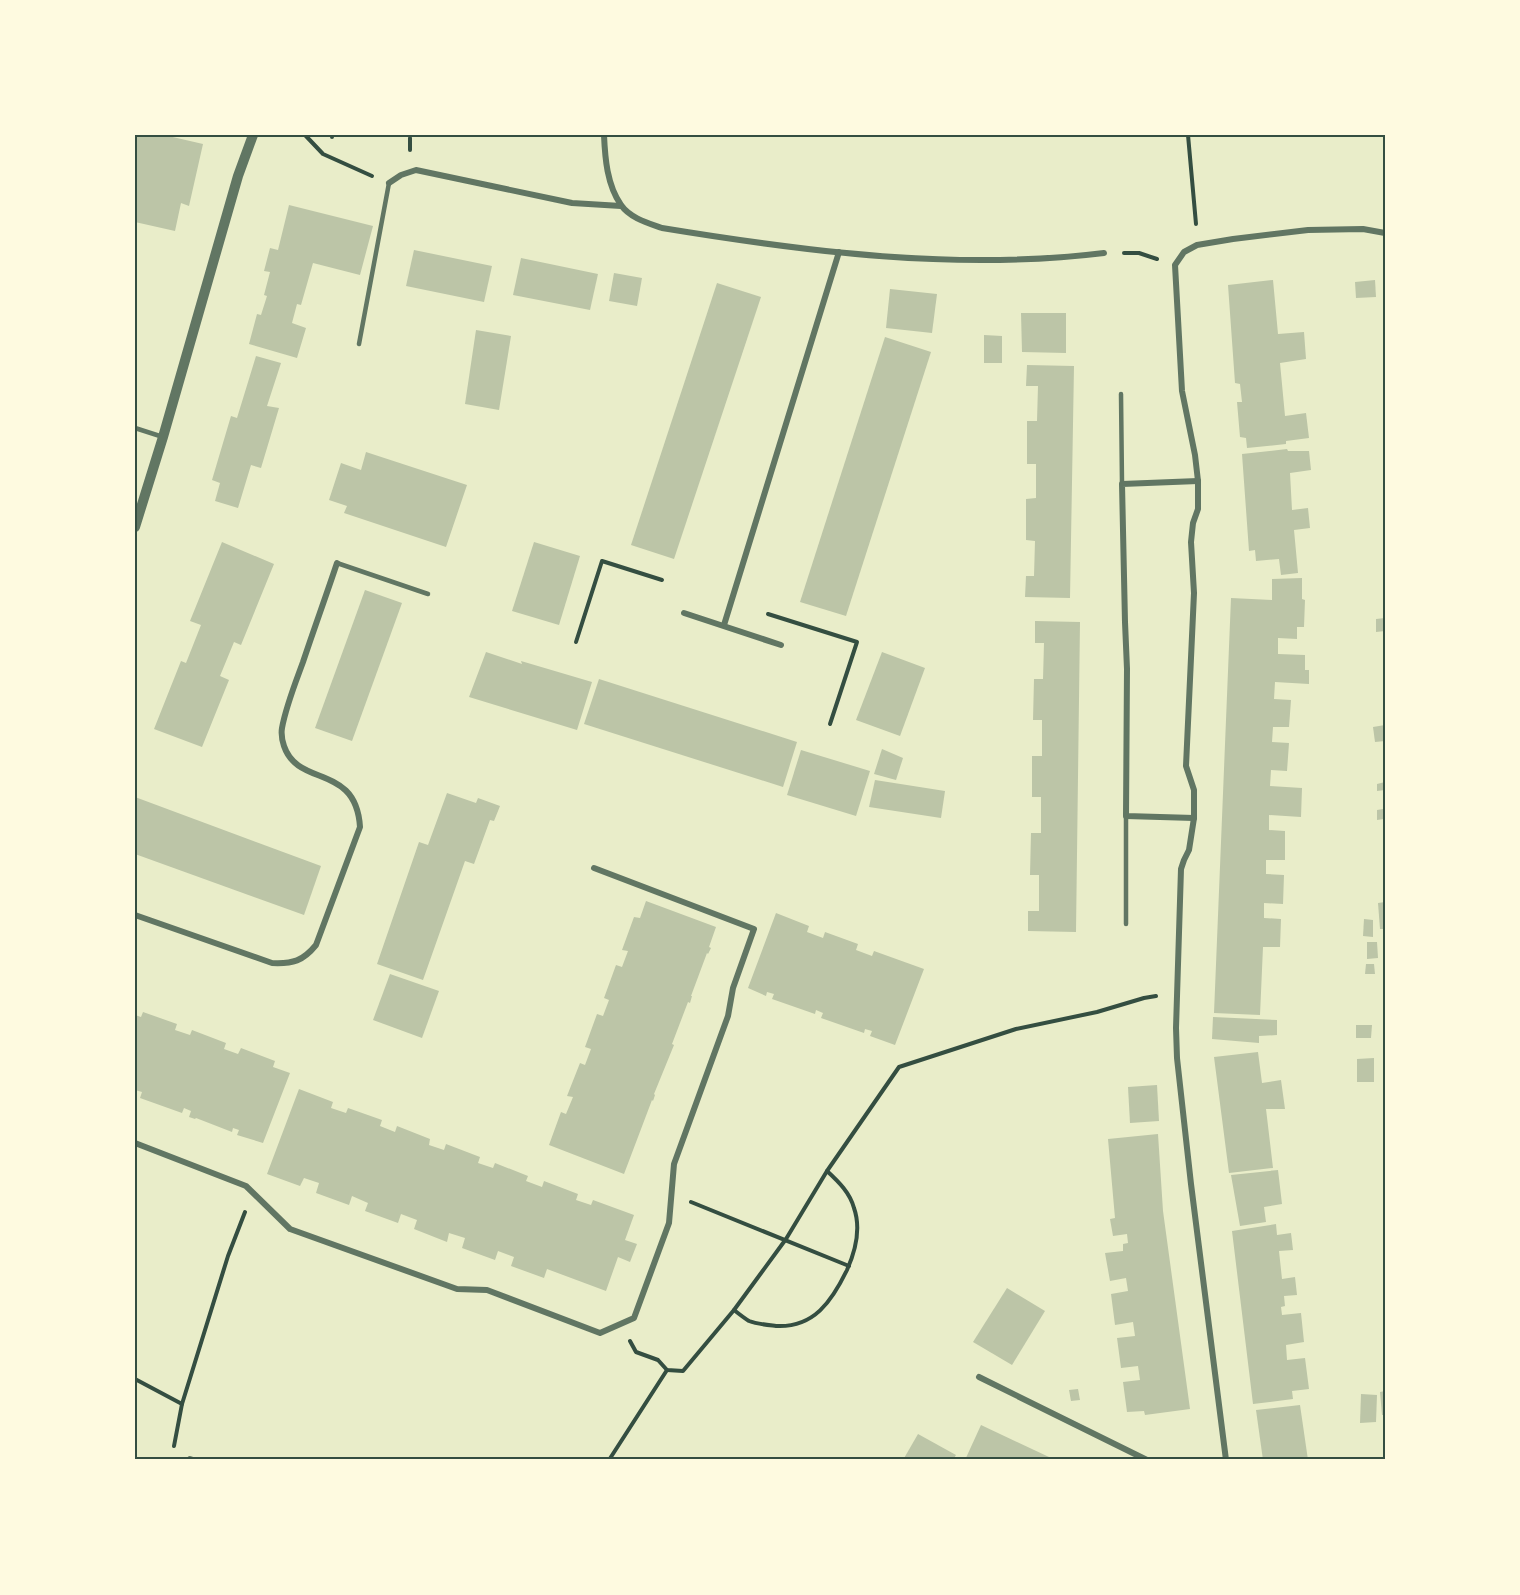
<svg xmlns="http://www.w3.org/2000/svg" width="1520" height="1595" font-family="Signika,sans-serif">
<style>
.building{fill:#bcc5a7}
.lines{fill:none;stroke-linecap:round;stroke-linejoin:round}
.path{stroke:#344e41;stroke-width:4}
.service{stroke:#617663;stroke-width:4.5}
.minor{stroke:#617663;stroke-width:6}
.tertiary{stroke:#617663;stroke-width:10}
.neatline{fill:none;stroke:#344e41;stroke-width:2}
</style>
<rect width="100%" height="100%" fill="#e9edc9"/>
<g class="building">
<polygon points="135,135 164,135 203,144 189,206 181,203 175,231 135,222"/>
<polygon points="289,205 373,226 360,275 313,263 301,305 297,304 292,323 306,328 297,358 249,344 257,314 261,315 267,296 264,295 270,272 264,271 270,248 278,250"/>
<polygon points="414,250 492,266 484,302 406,286"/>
<polygon points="521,258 598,274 590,310 513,295"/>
<polygon points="614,273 642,278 637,306 609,301"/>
<polygon points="1273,280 1278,334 1304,332 1306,359 1280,363 1285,416 1306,413 1309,438 1286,441 1286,444 1247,448 1246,438 1240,437 1237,402 1242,402 1240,384 1235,383 1228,285"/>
<polygon points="1375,280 1376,297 1356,298 1355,282"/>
<polygon points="717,283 761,297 674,559 631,545"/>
<polygon points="890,289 937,294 932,333 886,328"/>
<polygon points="1021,313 1066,313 1066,353 1022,352"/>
<polygon points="476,330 511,336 499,410 465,404"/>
<polygon points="984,335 1002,336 1002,363 984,363"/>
<polygon points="885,337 931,352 846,616 800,602"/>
<polygon points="256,356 281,363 267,406 279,408 261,468 251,465 238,508 215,501 220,483 212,480 231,416 237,418"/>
<polygon points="1027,365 1074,366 1070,598 1025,597 1026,576 1034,576 1035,541 1026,540 1026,499 1036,498 1036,464 1027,464 1027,421 1037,421 1038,386 1026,386"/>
<polygon points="1287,449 1288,451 1309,451 1311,470 1290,473 1292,510 1308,508 1310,528 1294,530 1298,573 1281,575 1279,559 1256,561 1255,550 1249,551 1242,454"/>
<polygon points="366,452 467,485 446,547 344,513 347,506 329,500 341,463 361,470"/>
<polygon points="222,542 274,564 241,645 234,642 220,676 229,680 202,747 154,729 181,661 186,663 201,625 190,621"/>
<polygon points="534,542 580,556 559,625 512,611"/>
<polygon points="1302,578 1302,599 1305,600 1304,627 1297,627 1297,639 1278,638 1278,654 1305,655 1305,670 1309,670 1309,684 1275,682 1274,699 1291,700 1289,727 1273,727 1272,742 1289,743 1287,771 1271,770 1270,786 1302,788 1301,817 1269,815 1269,830 1285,831 1285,860 1266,860 1266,874 1284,875 1283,904 1264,903 1264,918 1281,919 1280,947 1263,947 1260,1015 1214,1013 1231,598 1272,600 1272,579"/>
<polygon points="365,590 402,603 352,741 315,728"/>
<polygon points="1385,618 1385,631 1376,632 1376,619"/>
<polygon points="1035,621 1080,622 1076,932 1028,931 1028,911 1039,911 1039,875 1030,875 1031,833 1041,833 1041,797 1032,797 1032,756 1042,756 1042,720 1033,720 1034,679 1043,679 1044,643 1035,643"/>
<polygon points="486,652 522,664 521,661 592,682 577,730 469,697"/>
<polygon points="882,652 925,668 900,736 856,720"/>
<polygon points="599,679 797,742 783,787 584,724"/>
<polygon points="1385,725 1385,741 1375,742 1373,727"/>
<polygon points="882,749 903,758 896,780 874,774"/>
<polygon points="801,750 870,771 856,816 787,795"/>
<polygon points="875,780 945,791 941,818 869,807"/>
<polygon points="1385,782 1385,790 1377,791 1377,784"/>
<polygon points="447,793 476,803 478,798 500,806 494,821 490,820 474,864 465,861 423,980 377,964 419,842 428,845"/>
<polygon points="135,797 321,866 304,915 135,854"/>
<polygon points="1383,809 1384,819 1377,820 1377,810"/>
<polygon points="646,901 716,927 709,947 711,948 708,954 707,953 691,996 692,996 690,1003 688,1002 672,1044 674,1045 654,1094 655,1095 653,1101 652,1100 624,1174 549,1145 561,1112 566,1114 573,1097 567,1096 580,1063 585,1065 591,1049 585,1047 597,1014 603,1016 609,1000 604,998 616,965 622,967 628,951 622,950 634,917 640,918"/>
<polygon points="1385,902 1385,929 1380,929 1378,903"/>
<polygon points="776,913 809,926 807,932 823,938 825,932 858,944 856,950 872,956 874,951 924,969 895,1045 870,1036 872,1031 865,1029 864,1033 821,1018 823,1013 816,1010 815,1014 772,999 774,994 767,992 766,996 748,988"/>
<polygon points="1364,919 1373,920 1373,937 1363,936"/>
<polygon points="1367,942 1377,942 1378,958 1367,959"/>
<polygon points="1366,964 1374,964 1375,974 1365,974"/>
<polygon points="390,974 439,991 422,1038 373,1020"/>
<polygon points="143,1012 177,1024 175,1030 190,1035 192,1030 226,1043 224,1049 238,1054 241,1048 275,1061 273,1067 290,1073 263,1143 237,1135 239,1130 233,1128 232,1132 196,1118 195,1119 189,1117 191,1111 184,1108 182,1113 140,1098 142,1092 135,1090 135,1015 141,1017"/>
<polygon points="1213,1017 1277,1020 1277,1035 1259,1036 1259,1043 1212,1039"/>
<polygon points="1356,1025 1372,1025 1371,1038 1356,1038"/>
<polygon points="1258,1052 1262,1083 1281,1080 1285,1109 1266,1109 1273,1168 1229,1173 1214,1057"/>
<polygon points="1374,1058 1374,1082 1357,1082 1357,1059"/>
<polygon points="1157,1085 1159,1121 1130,1123 1128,1087"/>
<polygon points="299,1089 333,1102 331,1108 346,1113 348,1108 382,1120 380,1126 395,1132 397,1126 430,1139 429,1145 444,1150 446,1144 480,1157 478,1163 493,1168 495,1163 528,1176 526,1181 542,1187 544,1181 578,1194 576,1200 591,1205 593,1200 634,1215 625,1240 637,1244 630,1262 618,1257 606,1291 547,1269 544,1278 511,1266 514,1257 498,1251 495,1260 462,1248 465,1238 449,1233 447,1242 414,1229 417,1220 401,1214 398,1223 365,1211 368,1203 352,1196 349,1205 316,1193 319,1183 304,1178 300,1186 267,1174"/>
<polygon points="1158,1134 1163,1211 1190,1409 1145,1415 1144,1411 1127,1412 1123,1382 1140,1380 1138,1366 1121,1368 1117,1338 1135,1336 1133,1322 1115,1325 1111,1294 1128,1291 1126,1278 1110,1281 1105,1253 1123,1251 1123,1244 1128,1243 1127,1234 1113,1236 1110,1219 1115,1218 1108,1139"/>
<polygon points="1278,1170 1282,1204 1264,1207 1266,1222 1240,1226 1231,1175"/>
<polygon points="1276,1224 1277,1235 1291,1233 1293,1250 1279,1251 1282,1279 1295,1277 1297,1295 1284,1296 1285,1306 1281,1307 1282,1315 1301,1313 1304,1342 1286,1345 1287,1360 1305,1358 1309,1389 1292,1391 1293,1399 1253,1404 1232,1231"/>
<polygon points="1007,1288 1045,1311 1012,1365 973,1342"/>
<polygon points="1078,1389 1080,1400 1071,1401 1069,1390"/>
<polygon points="1385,1391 1385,1415 1382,1415 1380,1392"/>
<polygon points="1361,1394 1377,1395 1376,1422 1360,1423"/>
<polygon points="1300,1405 1308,1460 1263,1460 1256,1410"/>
<polygon points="981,1425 1049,1457 1047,1460 965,1460"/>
<polygon points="918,1434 956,1455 953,1460 903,1460"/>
</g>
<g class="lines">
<g class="path">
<polyline points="305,135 323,154 372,176"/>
<polyline points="1188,135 1196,224"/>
<polyline points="332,137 332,135"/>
<polyline points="410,150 410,138"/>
<polyline points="1124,253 1139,253 1157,259"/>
<polyline points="768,614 857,642 830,724"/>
<polyline points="576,642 602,561 662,580"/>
<polyline points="691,1202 849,1266"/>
<path d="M 734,1310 C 739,1314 744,1318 749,1321 C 757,1324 768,1325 776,1326 C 814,1328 832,1301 847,1270 C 855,1252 861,1228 854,1208 C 850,1193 839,1182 827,1171"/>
<polyline points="630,1341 636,1352 658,1360 667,1370 683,1371 734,1310 786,1239 827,1171 899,1067 1016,1029 1097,1012 1144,998 1156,996"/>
<polyline points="135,1379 182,1404"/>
<polyline points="174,1446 182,1404 228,1256 245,1212"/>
<polyline points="609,1460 667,1370"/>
</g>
<g class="service">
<polyline points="359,344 389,183"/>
<polyline points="1121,394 1122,484"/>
<polyline points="135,428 163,437"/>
<polyline points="337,563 428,594"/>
<polyline points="1126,924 1126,816"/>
</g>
<g class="minor">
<path d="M 604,135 C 605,158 607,185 621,205 C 630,218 648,223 662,228 C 808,252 957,271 1104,253"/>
<polyline points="389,183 401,175 416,170 572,203 621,206"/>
<polyline points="684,613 781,645"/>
<polyline points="724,625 839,252"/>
<polyline points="1194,818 1126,816 1127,669 1125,622 1122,484 1198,481"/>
<path d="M 135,915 L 272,963 C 293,964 303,961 316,945 L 360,827 C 356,763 298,788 284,746 C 282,740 281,734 282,728 C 286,706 295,684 303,662 C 314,629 326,596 337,563"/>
<polyline points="135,1143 246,1186 290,1229 457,1289 487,1290 600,1333 634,1318 669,1223 674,1164 728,1016 733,988 754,929 594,868"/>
<polyline points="979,1377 1147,1460"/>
<polyline points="190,1459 193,1460"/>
<polyline points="1226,1460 1191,1184 1177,1058 1176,1028 1181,869 1184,860 1189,850 1194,818 1194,790 1186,766 1194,593 1191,542 1193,523 1198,509 1198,481 1195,455 1182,391 1175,265 1184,252 1197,245 1233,239 1308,230 1363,229 1385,233"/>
</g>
<polyline class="tertiary" points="135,527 163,437 238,176 253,135"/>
</g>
<rect width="1520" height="1595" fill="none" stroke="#fefae0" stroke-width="273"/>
<rect x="136" y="136" width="1248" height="1322" class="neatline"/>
</svg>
